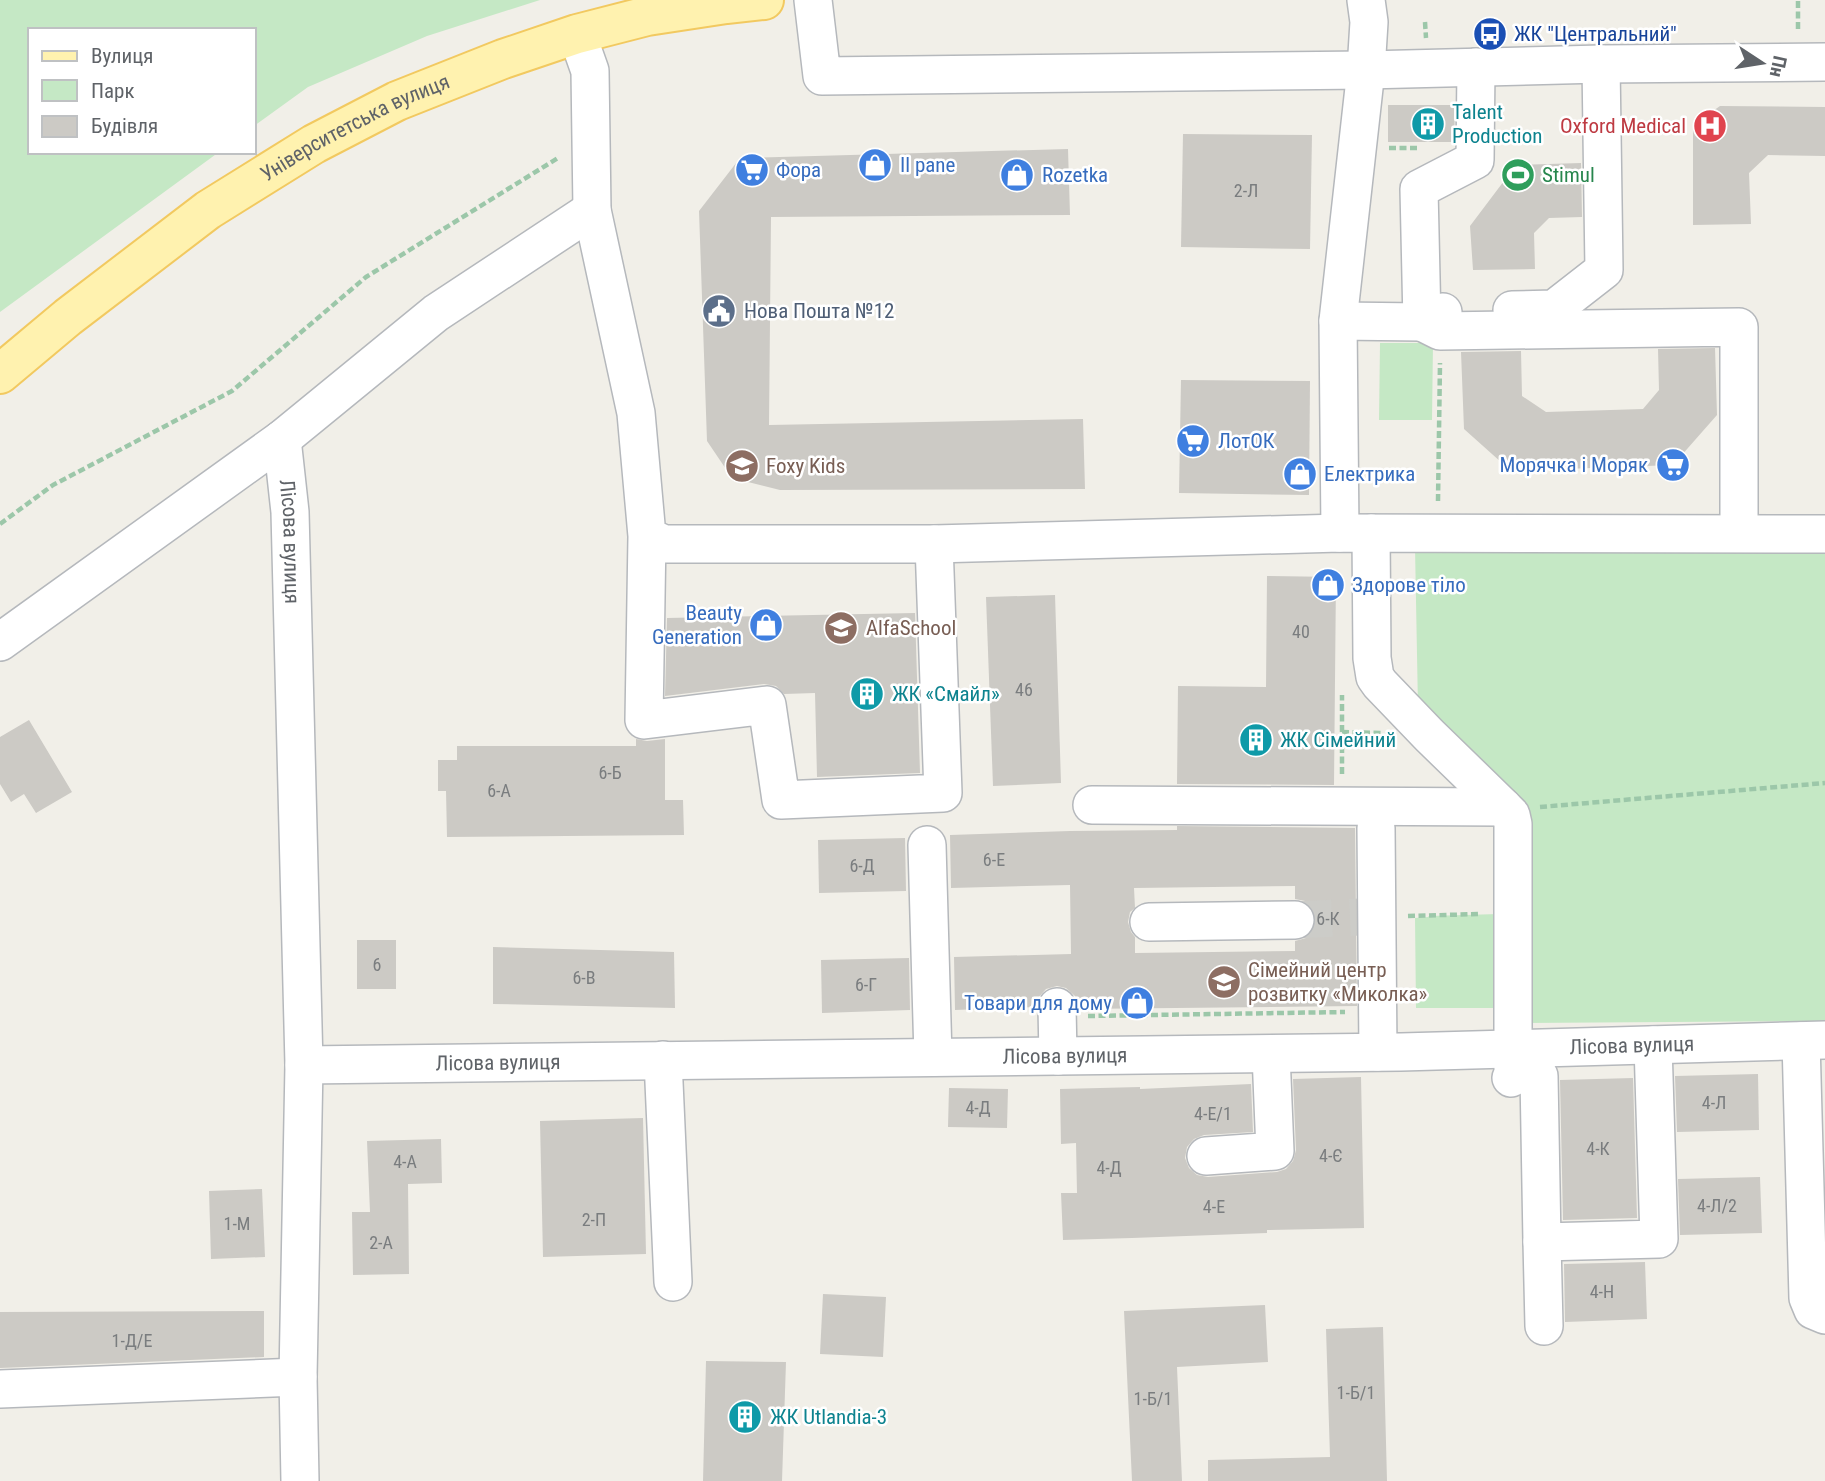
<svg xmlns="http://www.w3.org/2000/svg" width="1825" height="1481" font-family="'Roboto Condensed',sans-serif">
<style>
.green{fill:#c5e8c5}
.building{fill:#cccac5;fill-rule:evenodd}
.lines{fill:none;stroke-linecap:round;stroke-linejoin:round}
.minor-tunnel{stroke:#ccccc8;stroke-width:37;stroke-dasharray:37 18;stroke-linecap:butt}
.minor-casing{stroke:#b5b8bc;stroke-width:40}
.major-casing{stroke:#f2c960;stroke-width:42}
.path{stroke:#9cc7a9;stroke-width:4.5;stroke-dasharray:7 3.5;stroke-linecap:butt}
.minor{stroke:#fff;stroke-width:37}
.major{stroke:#fff2af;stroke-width:38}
.labels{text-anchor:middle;stroke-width:5;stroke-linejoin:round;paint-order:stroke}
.number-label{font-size:18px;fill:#7a7d7f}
.transit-label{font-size:21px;fill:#164399;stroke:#fff;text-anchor:start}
.culture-label{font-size:21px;fill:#0d838f;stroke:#fff;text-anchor:start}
.health-label{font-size:21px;fill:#be3a42;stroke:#fff;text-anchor:end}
.street-label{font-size:21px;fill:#5f6368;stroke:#fff}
.shop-label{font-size:21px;fill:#366cbe;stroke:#fff;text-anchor:start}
.leisure-label{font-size:21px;fill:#27864d;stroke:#fff;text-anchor:start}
.service-label{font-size:21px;fill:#4e5e75;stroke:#fff;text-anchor:start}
.education-label{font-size:21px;fill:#785e54;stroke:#fff;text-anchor:start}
</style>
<rect width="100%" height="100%" fill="#f1efe8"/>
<g class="green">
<polygon points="0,0 540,0 427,36 308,87 254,126 254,30 30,30 30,152 219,152 0,312"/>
<polygon points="1380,343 1433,343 1432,420 1379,420"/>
<polygon points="1415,547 1825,547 1825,1021 1523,1023 1521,808 1418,708"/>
<polygon points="1499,914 1499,1008 1416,1008 1415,918 1428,917 1429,916"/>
</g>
<g class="building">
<polygon points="1388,105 1455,105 1454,142 1388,142"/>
<polygon points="1720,106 1825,107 1825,156 1768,155 1749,173 1751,224 1693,225 1693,125"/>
<polygon points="1183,134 1312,135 1310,249 1181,247"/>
<polygon points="1068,149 1070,215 771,217 769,425 1083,419 1085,489 780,490 732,478 707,441 699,211 740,158"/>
<polygon points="1581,163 1582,217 1549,218 1534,233 1535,269 1473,270 1470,226 1516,165"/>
<polygon points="1715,348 1717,415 1673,465 1511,471 1464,429 1461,352 1521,351 1522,396 1546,412 1643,409 1659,390 1658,349"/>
<polygon points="1181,380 1310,381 1309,495 1179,493"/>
<polygon points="1267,576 1336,577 1334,785 1177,784 1178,686 1266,687"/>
<polygon points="1055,595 1061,783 993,786 986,597"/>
<polygon points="915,613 920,773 817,777 815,693 784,694 776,686 764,684 665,696 667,618"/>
<polygon points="29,720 72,792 36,813 24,794 11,802 0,784 0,737"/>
<polygon points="636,739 647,741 665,739 665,800 683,800 684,835 447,837 446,791 438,791 438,760 457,760 457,746 636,746"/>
<path d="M 1177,826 L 1355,828 L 1357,1006 L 1078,1009 L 1075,996 L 1066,988 L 1057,986 L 1046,989 L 1038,998 L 1036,1007 L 955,1010 L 954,957 L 1071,954 L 1070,885 L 951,888 L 950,835 L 1070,831 L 1177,830 ZM 1295,886 L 1295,899 L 1305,901 L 1313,909 L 1316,920 L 1313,931 L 1306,938 L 1295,941 L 1295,951 L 1135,953 L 1135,937 L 1131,932 L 1128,922 L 1130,912 L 1135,908 L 1134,888 Z"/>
<polygon points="905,838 906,891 819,893 818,840"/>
<rect x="357" y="940" width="39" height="49"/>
<polygon points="493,947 674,952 675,1008 493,1004"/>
<polygon points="909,958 910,1010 822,1013 821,960"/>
<polygon points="1758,1074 1759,1130 1677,1132 1675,1076"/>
<polygon points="1361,1077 1364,1228 1267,1230 1267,1233 1132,1238 1063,1240 1061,1193 1077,1193 1076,1143 1061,1144 1060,1089 1140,1087 1140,1089 1251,1084 1253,1132 1204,1135 1194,1139 1187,1147 1185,1158 1189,1168 1197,1175 1208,1177 1277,1172 1286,1169 1293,1161 1296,1150 1293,1079"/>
<polygon points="1633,1078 1637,1218 1563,1220 1560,1080"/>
<polygon points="949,1088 1008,1089 1007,1128 948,1127"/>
<polygon points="643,1118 646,1254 543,1257 540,1121"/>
<polygon points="441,1139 442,1183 408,1184 409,1274 353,1275 352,1212 370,1212 367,1141"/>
<polygon points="1760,1177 1762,1233 1680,1235 1678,1179"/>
<polygon points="262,1189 265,1257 211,1259 209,1191"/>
<polygon points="1645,1262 1647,1319 1565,1322 1564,1264"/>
<polygon points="823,1294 886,1297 883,1357 820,1354"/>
<polygon points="1265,1305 1268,1362 1177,1367 1182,1481 1132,1481 1124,1311"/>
<polygon points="264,1311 264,1357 0,1368 0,1312"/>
<polygon points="1383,1327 1387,1481 1208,1481 1208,1460 1330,1457 1326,1329"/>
<polygon points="706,1361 786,1362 782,1481 703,1481"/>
</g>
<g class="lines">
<polyline class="minor-tunnel" points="1295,920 1361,917"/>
<g class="minor-casing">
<g id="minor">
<polyline points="813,0 822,76 1366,70 1601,64 1825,62"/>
<polyline points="577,34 590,71 592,210 636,413 647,536 664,544 934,544 943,793 781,800 767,705 644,720 647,536"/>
<polyline points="1476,67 1475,160 1419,189 1422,322 1440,331 1739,327 1739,532"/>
<polyline points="1512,310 1554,309 1604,270 1601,64"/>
<polyline points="1338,321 1422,322 1443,312"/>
<path id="s1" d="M 282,439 L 290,512 L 304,1065 L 298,1377 L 300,1481"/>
<polyline points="1340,533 1338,321 1366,70 1369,22 1366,0"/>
<polyline points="1371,533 1372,658 1375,677 1380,684 1429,735 1503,807 1511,815 1513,824 1513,1074 1511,1078"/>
<polyline points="934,544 1340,533 1825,534"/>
<polyline points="0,642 282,439 436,313 592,210"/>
<polyline points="1092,805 1503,807"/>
<polyline points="1376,828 1378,1052"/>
<polyline points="927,845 933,1057"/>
<polyline points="1149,922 1295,920"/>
<polyline points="1057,1007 1058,1056"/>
<polyline points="1801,1041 1808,1298 1813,1310 1825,1315"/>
<polyline points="663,1060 673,1282"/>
<path id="s2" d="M 304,1065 L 1401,1052 L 1825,1040"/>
<polyline points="1539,1076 1542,1242 1659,1239 1653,1045"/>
<polyline points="1206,1156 1275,1151 1271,1054"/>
<polyline points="1542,1242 1544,1326"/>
<polyline points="0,1389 298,1377"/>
</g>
</g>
<g class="major-casing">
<g id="major">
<path id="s3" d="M 0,374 L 68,317 L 208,210 L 314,144 L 397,101 L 503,59 L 577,34 L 647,16 L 726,4 L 764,0"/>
</g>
</g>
<g class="path">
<polyline points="1425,22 1426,38"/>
<polyline points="1798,29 1798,0"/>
<polyline points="1389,148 1418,148"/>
<polyline points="1438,501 1440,363"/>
<polyline points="0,524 53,485 232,391 366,277 558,158"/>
<polyline points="1342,732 1383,733"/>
<polyline points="1342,774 1342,695"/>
<polyline points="1540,807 1825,783"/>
<polyline points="1408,916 1480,914"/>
<polyline points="1088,1016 1345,1012"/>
</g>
<use href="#minor" class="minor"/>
<use href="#major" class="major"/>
</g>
<defs>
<g id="bus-disc" transform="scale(1.75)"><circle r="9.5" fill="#1a4fb4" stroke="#fff"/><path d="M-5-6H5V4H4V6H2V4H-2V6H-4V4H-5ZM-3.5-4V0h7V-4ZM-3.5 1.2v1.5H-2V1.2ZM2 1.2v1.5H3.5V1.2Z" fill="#fff"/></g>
<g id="building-disc" transform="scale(1.75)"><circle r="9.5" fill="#0f9aa8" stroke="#fff"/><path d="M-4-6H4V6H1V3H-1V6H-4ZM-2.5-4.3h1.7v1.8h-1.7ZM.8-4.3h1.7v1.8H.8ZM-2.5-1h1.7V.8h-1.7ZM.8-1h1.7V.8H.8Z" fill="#fff"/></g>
<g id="hospital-disc" transform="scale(1.75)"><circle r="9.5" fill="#e0444e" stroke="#fff"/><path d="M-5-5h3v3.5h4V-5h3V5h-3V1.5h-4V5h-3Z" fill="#fff"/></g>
<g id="shop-disc" transform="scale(1.75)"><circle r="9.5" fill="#3f7fe0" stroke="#fff"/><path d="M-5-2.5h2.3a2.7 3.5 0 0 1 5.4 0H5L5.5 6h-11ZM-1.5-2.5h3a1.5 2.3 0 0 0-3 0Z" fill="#fff"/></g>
<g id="supermarket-disc" transform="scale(1.75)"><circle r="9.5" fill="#3f7fe0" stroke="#fff"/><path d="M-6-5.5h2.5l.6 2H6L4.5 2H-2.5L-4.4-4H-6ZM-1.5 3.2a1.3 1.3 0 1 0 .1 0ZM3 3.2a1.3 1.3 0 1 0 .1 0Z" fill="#fff"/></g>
<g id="stadium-disc" transform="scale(1.75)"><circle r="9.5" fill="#2e9e5b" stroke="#fff"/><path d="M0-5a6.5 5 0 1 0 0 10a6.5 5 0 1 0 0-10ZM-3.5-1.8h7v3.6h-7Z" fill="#fff"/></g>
<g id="civic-disc" transform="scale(1.75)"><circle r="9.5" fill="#5c6f8a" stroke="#fff"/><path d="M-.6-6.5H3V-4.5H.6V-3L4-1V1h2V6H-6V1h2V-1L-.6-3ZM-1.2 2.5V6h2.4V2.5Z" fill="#fff"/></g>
<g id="school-disc" transform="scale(1.75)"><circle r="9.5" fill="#8d6e63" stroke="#fff"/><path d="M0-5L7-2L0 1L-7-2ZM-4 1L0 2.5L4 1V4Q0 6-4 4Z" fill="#fff"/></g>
</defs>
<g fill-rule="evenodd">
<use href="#bus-disc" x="1490" y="34"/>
<use href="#building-disc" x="1428" y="124"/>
<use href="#hospital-disc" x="1710" y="126"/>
<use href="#shop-disc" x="875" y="165"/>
<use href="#supermarket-disc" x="752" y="170"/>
<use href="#shop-disc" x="1017" y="175"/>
<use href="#stadium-disc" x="1518" y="175"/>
<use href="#civic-disc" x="719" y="311"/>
<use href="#supermarket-disc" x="1193" y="441"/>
<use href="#supermarket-disc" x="1673" y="465"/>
<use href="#school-disc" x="742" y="466"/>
<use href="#shop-disc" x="1300" y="474"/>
<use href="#shop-disc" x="1328" y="585"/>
<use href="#shop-disc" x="766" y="625"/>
<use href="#school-disc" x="841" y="628"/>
<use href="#building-disc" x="867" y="694"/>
<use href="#building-disc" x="1256" y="740"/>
<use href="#school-disc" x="1224" y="982"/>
<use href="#shop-disc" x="1137" y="1003"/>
<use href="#building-disc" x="745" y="1417"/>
</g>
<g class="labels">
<g class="number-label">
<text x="1246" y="197">2-Л</text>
<text x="1301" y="638">40</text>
<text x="1024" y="696">46</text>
<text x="610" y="779">6-Б</text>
<text x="499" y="797">6-А</text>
<text x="994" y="866">6-Е</text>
<text x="862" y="872">6-Д</text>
<text x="1328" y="925">6-К</text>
<text x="377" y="971">6</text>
<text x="584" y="984">6-В</text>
<text x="866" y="991">6-Г</text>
<text x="1714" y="1109">4-Л</text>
<text x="978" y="1114">4-Д</text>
<text x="1213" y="1120">4-Е/1</text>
<text x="1598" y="1155">4-К</text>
<text x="1331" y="1162">4-Є</text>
<text x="405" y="1168">4-А</text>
<text x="1109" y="1174">4-Д</text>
<text x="1717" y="1212">4-Л/2</text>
<text x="1214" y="1213">4-Е</text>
<text x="594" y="1226">2-П</text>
<text x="237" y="1230">1-М</text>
<text x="381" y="1249">2-А</text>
<text x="1602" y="1298">4-Н</text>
<text x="132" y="1347">1-Д/Е</text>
<text x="1356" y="1399">1-Б/1</text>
<text x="1153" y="1405">1-Б/1</text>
</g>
<g class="transit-label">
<text x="1514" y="41">ЖК "Центральний"</text>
</g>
<g class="culture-label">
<text x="1452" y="119">Talent<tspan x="1452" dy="24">Production</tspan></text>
<text x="892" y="701">ЖК «Смайл»</text>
<text x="1280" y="747">ЖК Сімейний</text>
<text x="770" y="1424">ЖК Utlandia-3</text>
</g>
<g class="health-label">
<text x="1686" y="133">Oxford Medical</text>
</g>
<g class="street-label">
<text dy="7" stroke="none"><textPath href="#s3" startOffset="434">Університетська вулиця</textPath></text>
<text dy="7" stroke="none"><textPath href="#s1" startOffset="103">Лісова вулиця</textPath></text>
<text dy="7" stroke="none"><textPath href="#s2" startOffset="1328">Лісова вулиця</textPath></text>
<text dy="7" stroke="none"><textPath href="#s2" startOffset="761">Лісова вулиця</textPath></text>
<text dy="7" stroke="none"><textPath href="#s2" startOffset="194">Лісова вулиця</textPath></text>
</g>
<g class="shop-label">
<text x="900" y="172">Il pane</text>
<text x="776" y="177">Фора</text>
<text x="1042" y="182">Rozetka</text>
<text x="1218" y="448">ЛотОК</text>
<text x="1648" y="472" text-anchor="end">Морячка і Моряк</text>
<text x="1324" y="481">Електрика</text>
<text x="1352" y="592">Здорове тіло</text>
<text x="742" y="620" text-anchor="end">Beauty<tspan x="742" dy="24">Generation</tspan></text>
<text x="1112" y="1010" text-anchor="end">Товари для дому</text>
</g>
<g class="leisure-label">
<text x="1542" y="182">Stimul</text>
</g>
<g class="service-label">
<text x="744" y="318">Нова Пошта №12</text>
</g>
<g class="education-label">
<text x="766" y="473">Foxy Kids</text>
<text x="866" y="635">AlfaSchool</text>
<text x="1248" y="977">Сімейний центр<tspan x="1248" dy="24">розвитку «Миколка»</tspan></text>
</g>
</g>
<rect x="28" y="28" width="228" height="126" fill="#ffffff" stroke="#bfc1c3" stroke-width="2"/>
<rect x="42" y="51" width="35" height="10" fill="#fff2af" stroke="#bfc1c3" stroke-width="2"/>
<text x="91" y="63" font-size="21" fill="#5f6368">Вулиця</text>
<rect x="42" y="80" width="35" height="21" fill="#c5e8c5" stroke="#bfc1c3" stroke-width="2"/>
<text x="91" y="98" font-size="21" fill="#5f6368">Парк</text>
<rect x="42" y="116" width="35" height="21" fill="#cccac5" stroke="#bfc1c3" stroke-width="2"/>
<text x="91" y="133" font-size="21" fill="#5f6368">Будівля</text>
<g transform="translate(1762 63) rotate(102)" stroke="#ffffff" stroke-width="5" paint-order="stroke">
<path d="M0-5L12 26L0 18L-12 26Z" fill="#5f6368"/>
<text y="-10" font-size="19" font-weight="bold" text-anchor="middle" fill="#5f6368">Пн</text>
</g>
</svg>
